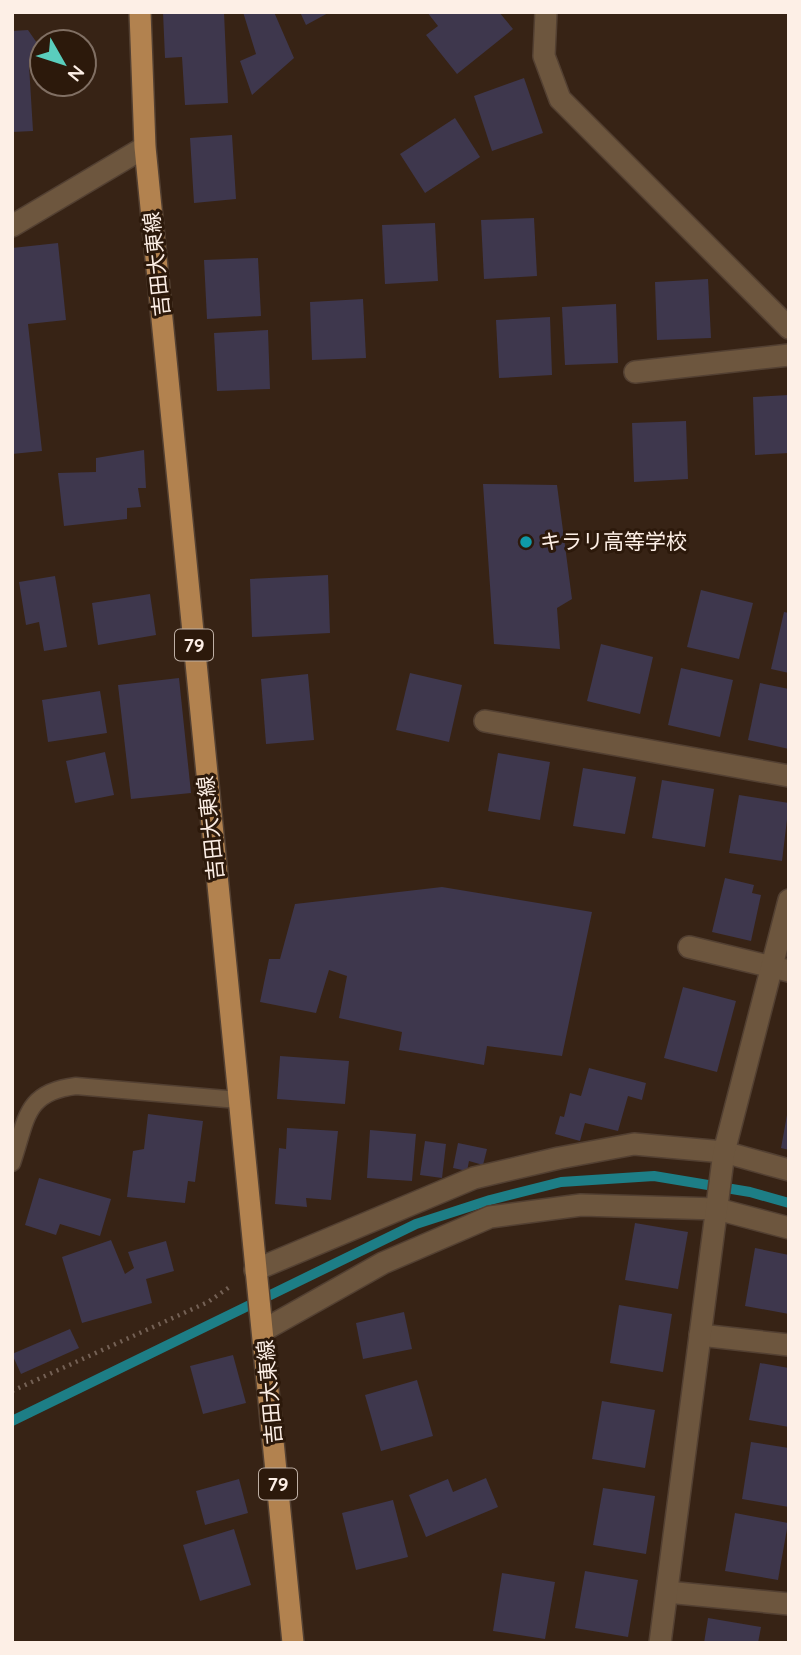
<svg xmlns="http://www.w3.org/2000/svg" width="801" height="1655" font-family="Quicksand,'Noto Sans JP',sans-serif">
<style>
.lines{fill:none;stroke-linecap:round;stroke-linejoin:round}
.stream{stroke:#1d7e86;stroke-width:10}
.building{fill:#3e374d}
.service-casing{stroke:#534032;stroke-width:19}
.minor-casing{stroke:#534032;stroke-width:24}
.primary-casing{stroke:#534032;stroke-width:24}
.path{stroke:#746155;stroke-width:4.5;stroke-dasharray:2 5;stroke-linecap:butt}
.service{stroke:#6d563e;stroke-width:16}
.minor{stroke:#6d563e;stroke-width:21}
.primary{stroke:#b2824f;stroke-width:21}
.culture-dot{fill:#0f9aa8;stroke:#2c190b;stroke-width:2.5}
.labels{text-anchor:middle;stroke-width:6;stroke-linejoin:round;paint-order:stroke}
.shield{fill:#2c190b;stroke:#beafa4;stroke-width:2}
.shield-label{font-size:19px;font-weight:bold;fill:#fdefe6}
.street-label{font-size:21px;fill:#fdefe6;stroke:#2c190b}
.poi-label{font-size:21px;fill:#fdefe6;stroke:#2c190b;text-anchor:start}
</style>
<rect width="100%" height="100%" fill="#372315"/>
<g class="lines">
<polyline class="stream" points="12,1421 416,1224 490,1200 561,1182 654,1176 750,1192 789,1203"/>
</g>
<g class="building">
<polygon points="163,12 224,12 228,103 185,105 182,57 165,58"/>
<polygon points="243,12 274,12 294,58 252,95 240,61 256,54"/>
<polygon points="300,12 330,12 306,25"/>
<polygon points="427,12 499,12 513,29 457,74 426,35 438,26"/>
<polygon points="28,30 37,43 29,65 33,131 12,132 12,31"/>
<polygon points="524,78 543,133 492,151 474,96"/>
<polygon points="455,118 480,157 425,193 400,154"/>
<polygon points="232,135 236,199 194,203 190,138"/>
<polygon points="534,218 537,276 484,279 481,220"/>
<polygon points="435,223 438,281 385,284 382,225"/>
<polygon points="58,243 66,320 28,324 42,451 12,454 12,248"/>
<polygon points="258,258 261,316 207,319 204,260"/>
<polygon points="708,279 711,338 657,340 655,282"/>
<polygon points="363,299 366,358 312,360 310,302"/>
<polygon points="616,304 618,363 565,365 562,307"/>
<polygon points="550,317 552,375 499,378 496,320"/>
<polygon points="268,330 270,389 217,391 214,333"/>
<polygon points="789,395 789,453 755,455 753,397"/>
<polygon points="686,421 688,479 634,482 632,423"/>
<polygon points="144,450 146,488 138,488 141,507 127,508 127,519 64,526 58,473 96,472 96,458"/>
<polygon points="483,484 557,485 572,599 557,608 560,649 494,644"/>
<polygon points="328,575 330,633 252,637 250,579"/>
<polygon points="55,576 67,647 44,651 39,622 26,625 19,582"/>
<polygon points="701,590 753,603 739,659 687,647"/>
<polygon points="150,594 156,635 98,645 92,603"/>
<polygon points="784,612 789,613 789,673 771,669"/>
<polygon points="601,644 653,657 640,714 587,701"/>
<polygon points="681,668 733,680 720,737 668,725"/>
<polygon points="410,673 462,685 449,742 396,730"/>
<polygon points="308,674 314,740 266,744 261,679"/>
<polygon points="179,678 191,793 131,799 118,685"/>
<polygon points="760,683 789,689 789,749 748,740"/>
<polygon points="100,691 107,733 48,742 42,700"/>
<polygon points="105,752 114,795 75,803 66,761"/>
<polygon points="498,753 550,762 540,820 488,811"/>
<polygon points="583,768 636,777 625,834 573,826"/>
<polygon points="662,780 714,789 705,847 652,838"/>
<polygon points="739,795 789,803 782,861 729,853"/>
<polygon points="725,878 754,885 752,893 761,895 751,941 712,932"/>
<polygon points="442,887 592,912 562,1056 487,1046 484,1065 399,1050 402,1032 339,1018 347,976 329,970 316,1013 260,1002 269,959 280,959 295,904"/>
<polygon points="683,987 736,1001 717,1072 664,1058"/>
<polygon points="280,1056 349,1061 345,1104 277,1099"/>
<polygon points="589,1068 646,1083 642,1100 628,1096 618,1131 585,1123 580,1141 555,1134 560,1116 564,1117 570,1093 581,1096"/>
<polygon points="148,1114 203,1121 195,1182 188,1181 185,1203 127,1197 133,1151 144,1149"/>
<polygon points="787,1115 789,1115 789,1150 781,1148"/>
<polygon points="287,1128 338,1131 331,1200 306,1198 307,1207 275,1204 279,1148 286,1149"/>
<polygon points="370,1130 416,1134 412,1181 367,1178"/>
<polygon points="425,1141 446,1144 442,1178 420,1175"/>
<polygon points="458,1143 487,1149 483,1165 469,1161 467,1171 453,1168"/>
<polygon points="39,1178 111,1199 100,1236 60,1224 56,1235 25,1225"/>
<polygon points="635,1223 688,1232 678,1289 625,1280"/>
<polygon points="111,1240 125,1274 134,1268 128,1252 166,1241 174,1271 146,1279 152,1303 82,1323 62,1257"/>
<polygon points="755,1248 789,1255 789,1314 745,1306"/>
<polygon points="619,1305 672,1314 663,1372 610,1363"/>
<polygon points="404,1312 412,1349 363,1359 356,1323"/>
<polygon points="70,1329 79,1348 21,1374 12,1354"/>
<polygon points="233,1355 246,1403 203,1414 190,1366"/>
<polygon points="760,1363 789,1368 789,1427 749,1420"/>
<polygon points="417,1380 433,1436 381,1451 365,1395"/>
<polygon points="602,1401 655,1410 645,1468 592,1459"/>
<polygon points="751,1442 789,1448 789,1507 742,1499"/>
<polygon points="486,1478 498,1507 426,1537 409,1495 448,1479 453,1492"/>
<polygon points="239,1479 248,1513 205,1525 196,1491"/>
<polygon points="603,1488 655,1496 646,1554 593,1545"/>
<polygon points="393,1500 408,1557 356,1570 342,1513"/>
<polygon points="735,1513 788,1523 778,1580 725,1571"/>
<polygon points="234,1529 251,1585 200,1601 183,1545"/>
<polygon points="585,1571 638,1580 628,1637 575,1628"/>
<polygon points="502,1573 555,1582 545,1639 493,1631"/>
<polygon points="708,1618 761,1627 758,1643 704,1643"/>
</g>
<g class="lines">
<g class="service-casing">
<path id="service" d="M 12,1163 C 27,1120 24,1092 76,1086 L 238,1100"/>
</g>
<g class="minor-casing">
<g id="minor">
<polyline points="546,12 544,56 560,99 789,328"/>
<polyline points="12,226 145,147"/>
<polyline points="635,372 789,355"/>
<polyline points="485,721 789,776"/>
<polyline points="689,947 789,971"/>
<polyline points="255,1270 474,1178 559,1158 634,1144 724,1152 789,1170"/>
<polyline points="264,1330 383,1263 490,1217 581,1205 717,1209 789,1228"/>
<polyline points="700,1335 789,1345"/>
<polyline points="667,1592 789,1604"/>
<polyline points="660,1643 724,1152 789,900"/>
</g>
</g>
<g class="primary-casing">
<polyline id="primary" points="140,12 145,147 293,1643"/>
</g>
<polyline class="path" points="12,1391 208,1302 231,1286"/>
<use href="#service" class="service"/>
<use href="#minor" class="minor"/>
<use href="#primary" class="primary"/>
</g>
<circle class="culture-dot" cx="526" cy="542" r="7"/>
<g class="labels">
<g class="shield">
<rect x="175" y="629.5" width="38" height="31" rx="5"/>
<rect x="259" y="1468.5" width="38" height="31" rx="5"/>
</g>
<g class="shield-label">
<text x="194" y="652">79</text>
<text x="278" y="1491">79</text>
</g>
<g class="street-label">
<text transform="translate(157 264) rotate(-96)" y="7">吉田大東線</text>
<text transform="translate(211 828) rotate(-96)" y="7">吉田大東線</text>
<text transform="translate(270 1392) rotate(-95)" y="7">吉田大東線</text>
</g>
<g class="poi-label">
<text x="540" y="549">キラリ高等学校</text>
</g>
</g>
<rect width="801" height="1655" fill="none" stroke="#fdefe6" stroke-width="28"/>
<g transform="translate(63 63) rotate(129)"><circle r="33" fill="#2c190b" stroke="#806f63" stroke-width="2"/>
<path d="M0-5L12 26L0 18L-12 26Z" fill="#5acebd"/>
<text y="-10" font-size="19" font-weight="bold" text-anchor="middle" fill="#fdefe6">N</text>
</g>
</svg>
